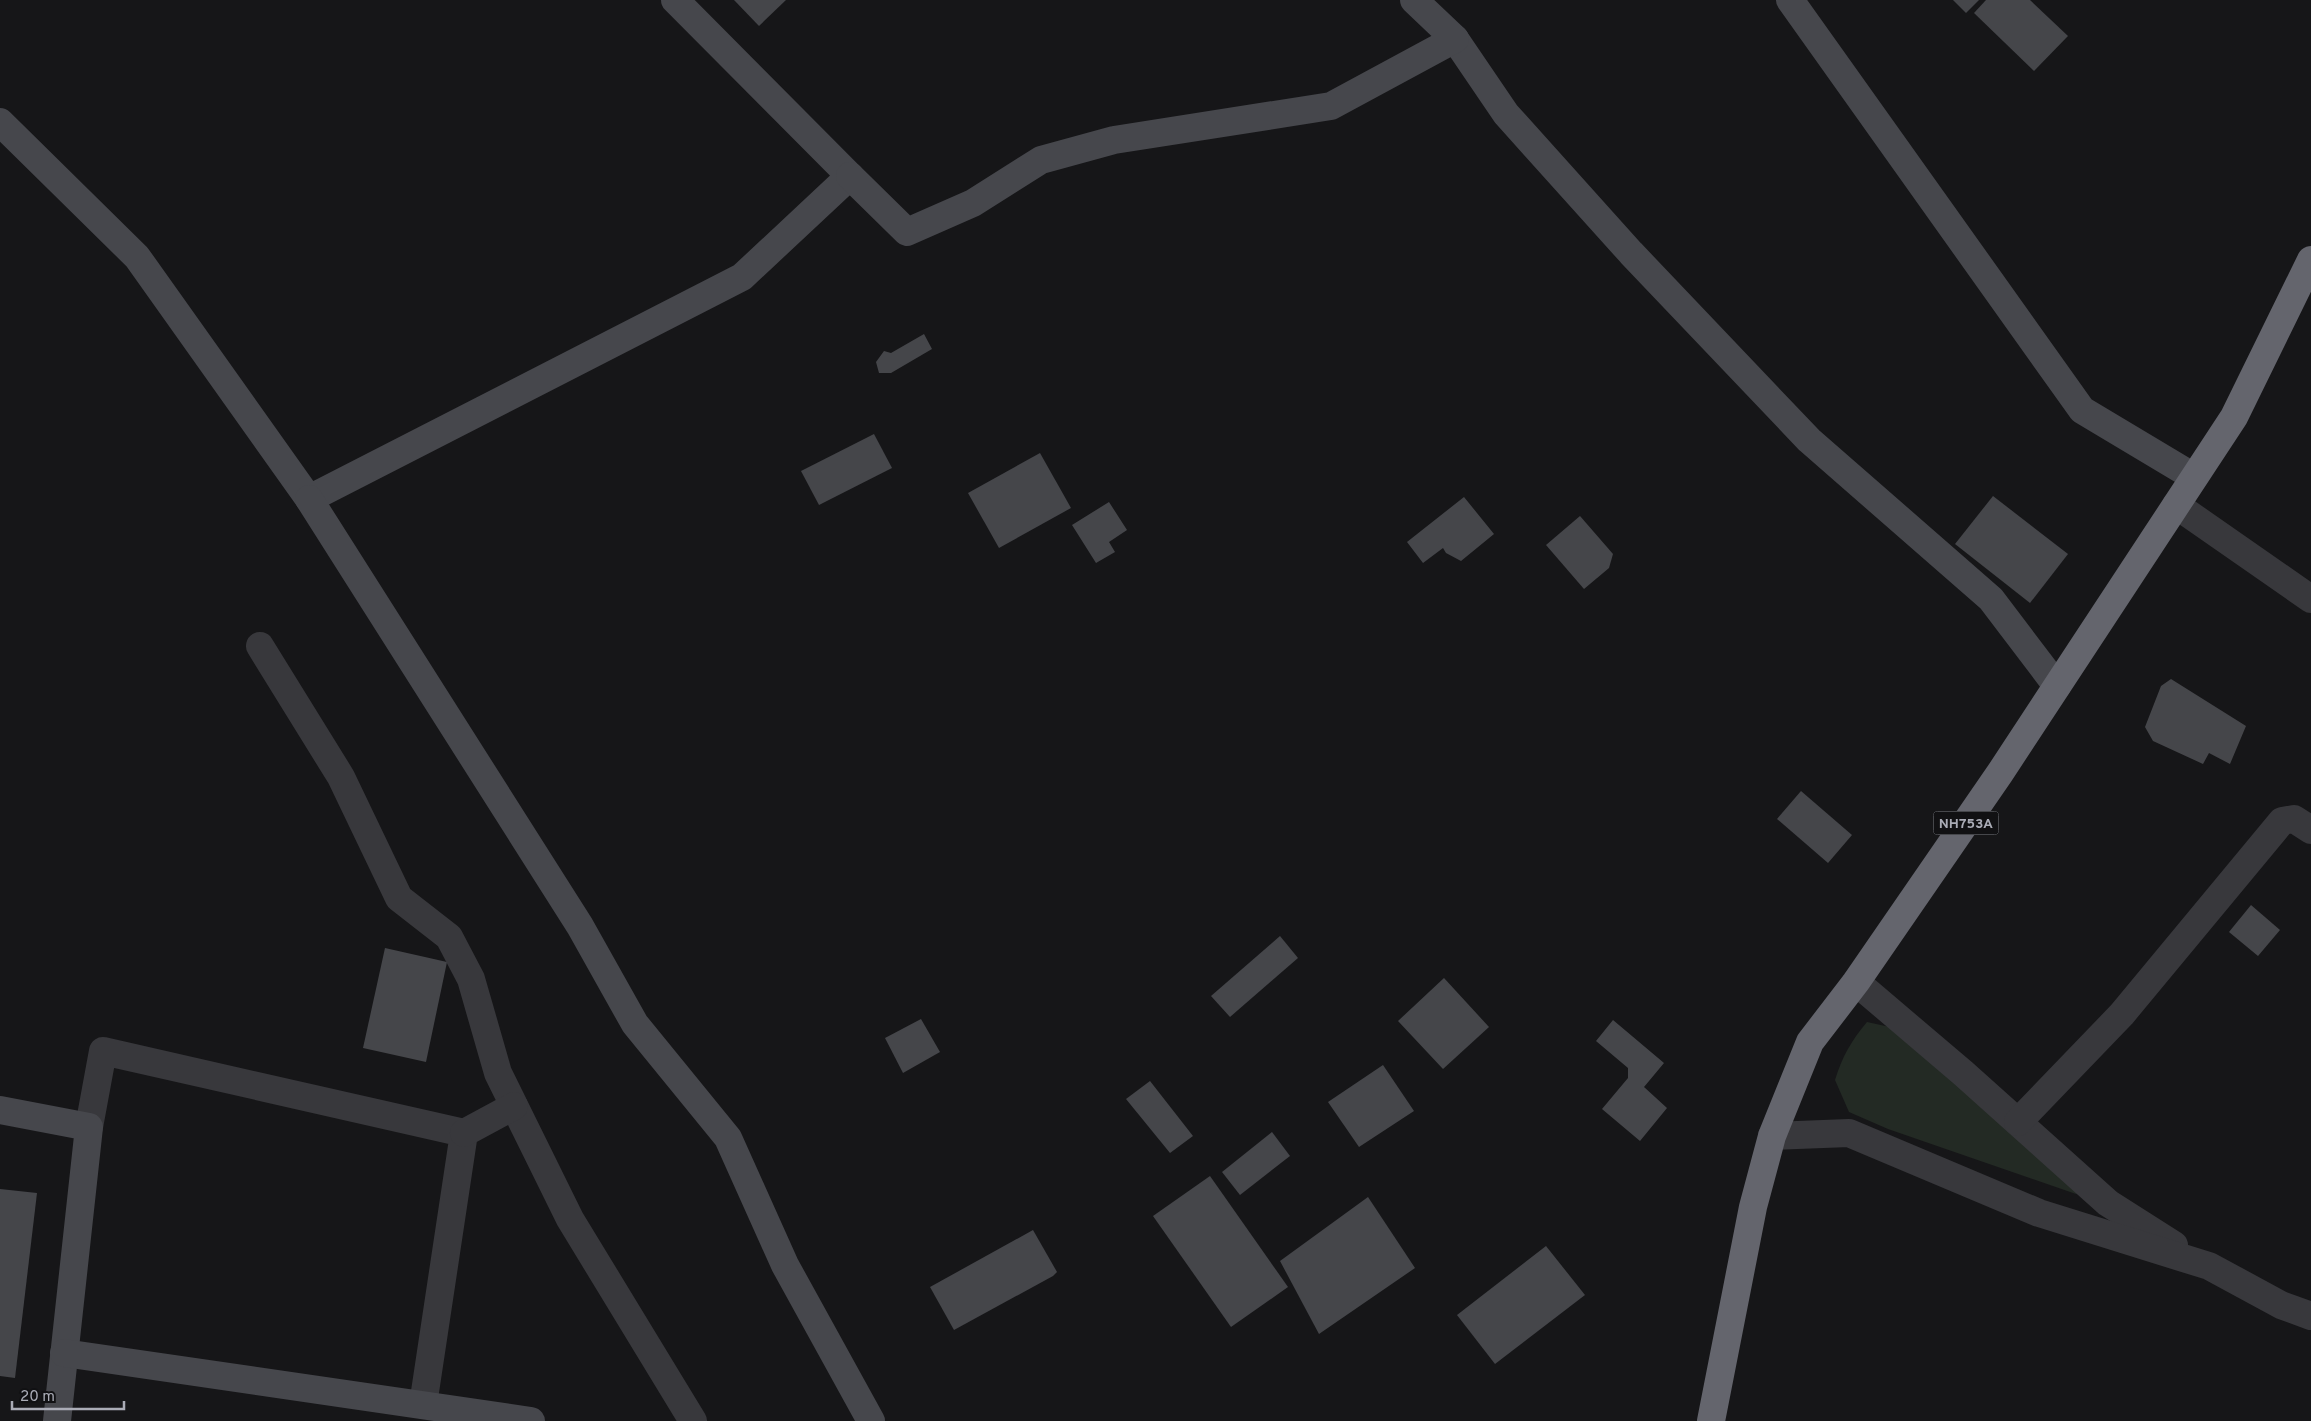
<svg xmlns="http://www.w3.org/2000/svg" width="2311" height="1421" font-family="Overpass,sans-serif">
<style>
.green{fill:#232a24}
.building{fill:#45464a}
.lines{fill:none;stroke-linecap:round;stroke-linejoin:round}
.street{stroke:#38383c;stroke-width:28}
.secondary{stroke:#46474c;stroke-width:28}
.highway{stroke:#64656d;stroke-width:28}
.labels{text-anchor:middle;stroke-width:4;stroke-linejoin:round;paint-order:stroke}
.shield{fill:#111113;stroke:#7c7e85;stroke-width:1}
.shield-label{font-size:14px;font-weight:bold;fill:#aaacb6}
</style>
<rect width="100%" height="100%" fill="#161618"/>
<path class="green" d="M 1867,1022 L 1899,1029 L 2084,1187 L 2076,1194 L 1888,1129 L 1849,1112 L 1835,1080 C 1842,1057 1851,1041 1867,1022 Z"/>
<g class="building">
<polygon points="734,0 786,0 759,26"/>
<polygon points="1953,0 1979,0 1966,13"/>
<polygon points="1986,0 2030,0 2068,36 2034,71 1974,13"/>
<polygon points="924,334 932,349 891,373 879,373 876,362 884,351 891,353"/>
<polygon points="874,434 892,468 819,505 801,471"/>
<polygon points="1040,453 1071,508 999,548 968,493"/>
<polygon points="1993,496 2068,554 2030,603 1955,544"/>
<polygon points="1464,497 1494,534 1461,561 1446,553 1443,548 1423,563 1407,542"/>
<polygon points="1109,502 1127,530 1109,542 1115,552 1096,563 1072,525"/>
<polygon points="1580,516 1613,554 1609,568 1584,589 1546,545"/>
<polygon points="2171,679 2246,726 2230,764 2209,753 2203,764 2153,741 2145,727 2161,686"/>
<polygon points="1801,791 1852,835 1828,863 1777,819"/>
<polygon points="2251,905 2280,930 2258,956 2229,932"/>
<polygon points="1280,936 1298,958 1230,1017 1211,996"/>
<polygon points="385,948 447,962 426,1062 363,1048"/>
<polygon points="1444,978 1489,1027 1443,1069 1398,1021"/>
<polygon points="921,1019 940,1052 903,1073 885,1038"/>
<polygon points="1613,1020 1664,1063 1644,1087 1667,1108 1640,1141 1602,1109 1628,1078 1628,1068 1596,1041"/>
<polygon points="1383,1065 1414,1111 1359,1147 1328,1102"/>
<polygon points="1150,1081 1193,1136 1170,1153 1126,1099"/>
<polygon points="1272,1132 1290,1156 1240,1195 1222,1172"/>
<polygon points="1210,1176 1288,1287 1231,1327 1153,1216"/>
<polygon points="0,1189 37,1193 15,1378 0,1376"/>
<polygon points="1368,1197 1415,1268 1319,1334 1280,1261"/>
<polygon points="1033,1230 1057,1272 1053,1276 954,1330 930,1287"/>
<polygon points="1546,1246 1585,1295 1495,1364 1457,1315"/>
</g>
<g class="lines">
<g class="street">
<polyline points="2176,505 2311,599"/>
<polyline points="260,646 341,777 399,898 449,937 471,979 498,1073 570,1219 693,1421"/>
<polyline points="1856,982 1963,1073 2108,1203 2174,1245"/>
<polyline points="2018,1122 2122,1014 2282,821 2294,819 2311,830"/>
<polyline points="89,1127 103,1051 464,1133 423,1405"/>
<polyline points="464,1133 514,1106"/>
<polyline points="1772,1136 1849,1133 2039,1213 2209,1266 2281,1305 2311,1316"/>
</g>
<g class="secondary">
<polyline points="1790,0 2082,410 2194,477"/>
<polyline points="1455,39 1506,114 1631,253 1809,440 1991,599 2057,686"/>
<polyline points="0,122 137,257 309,499 742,277 850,176 675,0"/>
<polyline points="850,176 907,232 973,203 1041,160 1114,140 1331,106 1455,39 1414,0"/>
<polyline points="309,499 580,926 635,1024 728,1138 785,1265 871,1421"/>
<polyline points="0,1110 89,1127 57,1421"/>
<polyline points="64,1353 531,1421"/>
</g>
<polyline class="highway" points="1711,1421 1753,1207 1772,1136 1810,1042 1856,982 2000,773 2234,417 2311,260"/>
</g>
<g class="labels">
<rect class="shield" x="1933.5" y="811.5" width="65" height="23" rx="4"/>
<g class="shield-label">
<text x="1966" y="828">NH753A</text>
</g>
</g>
<path d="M12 1401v8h112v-8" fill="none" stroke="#aaacb6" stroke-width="2.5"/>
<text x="20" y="1401" font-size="15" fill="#aaacb6" stroke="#111113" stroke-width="4" paint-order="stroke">20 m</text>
</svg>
